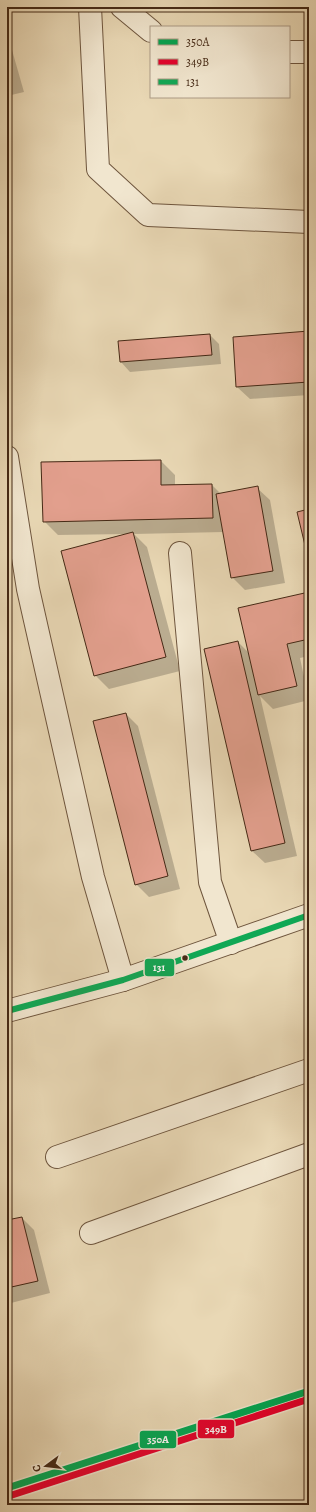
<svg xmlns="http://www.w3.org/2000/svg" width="316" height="1512" font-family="Alegreya,serif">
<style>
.shadow{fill:#0003}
.building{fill:#e29f8d;stroke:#452915}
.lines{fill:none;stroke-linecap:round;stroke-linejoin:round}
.minor-casing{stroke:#6e553d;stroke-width:24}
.minor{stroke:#f1e6cf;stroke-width:22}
.bus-1-casing{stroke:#f1e6cf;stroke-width:9}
.bus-1{stroke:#10a855;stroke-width:6}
.rail-1-casing{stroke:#f1e6cf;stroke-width:10}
.rail-2-casing{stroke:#f1e6cf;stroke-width:10}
.rail-1{stroke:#00a651;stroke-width:7}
.rail-2{stroke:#e4002b;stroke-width:7}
.bus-dot{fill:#452915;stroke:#f1e6cf;stroke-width:1.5}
.line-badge{stroke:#f1e6cf;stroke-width:1.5}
.badge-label{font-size:11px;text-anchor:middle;font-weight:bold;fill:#fff}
</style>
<rect width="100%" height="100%" fill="#e9d8b5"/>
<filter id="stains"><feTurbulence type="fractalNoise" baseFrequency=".005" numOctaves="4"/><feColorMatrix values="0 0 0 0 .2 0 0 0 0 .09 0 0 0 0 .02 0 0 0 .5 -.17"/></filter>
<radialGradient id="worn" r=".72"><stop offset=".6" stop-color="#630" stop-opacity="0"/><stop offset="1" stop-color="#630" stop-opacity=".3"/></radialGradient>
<g class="shadow">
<polygon points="7,40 10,43 24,92 7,96"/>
<polygon points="309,332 309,395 250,399 237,387"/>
<polygon points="210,335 219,344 221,364 130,372 121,362"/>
<polygon points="161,461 175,475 175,486 212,485 221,494 257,488 270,500 285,583 245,590 232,577 224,532 134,534 147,547 180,671 109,689 95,675 127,534 58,535 44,521"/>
<polygon points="309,593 309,656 300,658 309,700 273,709 260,696 297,856 265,863 252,851 205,650 238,642 250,654"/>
<polygon points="126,714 138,726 180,889 149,897 136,884"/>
<polygon points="22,1218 34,1230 50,1293 7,1304 7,1222"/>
</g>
<g class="building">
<polygon points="309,331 309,382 236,387 233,337"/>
<polygon points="210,334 212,355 120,362 118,341"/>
<polygon points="161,460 161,485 212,484 213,518 43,522 41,462"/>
<polygon points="258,486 273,571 231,578 216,494"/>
<polygon points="309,509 309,562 297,512"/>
<polygon points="133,532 166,657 94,676 61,551"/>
<polygon points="309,592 309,639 287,644 297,686 258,695 238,608"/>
<polygon points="238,641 285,843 251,851 204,649"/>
<polygon points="126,713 168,876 135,885 93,721"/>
<polygon points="22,1217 38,1281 7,1288 7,1220"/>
</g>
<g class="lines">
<g class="minor-casing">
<g id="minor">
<polyline points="90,7 98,169 148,215 309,222"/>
<polyline points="122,7 151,31"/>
<polyline points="289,52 309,52"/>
<polyline points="7,457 28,589 93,877 123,980"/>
<polyline points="180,553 210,882 231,943"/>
<polyline points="7,1011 123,980 309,915"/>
<polyline points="57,1157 309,1070"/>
<polyline points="91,1233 309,1154"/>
</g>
</g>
<use href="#minor" class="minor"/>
<g class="bus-1-casing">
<polyline id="bus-1" points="7,1011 123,980 309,915"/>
</g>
<use href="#bus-1" class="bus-1"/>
<g class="rail-1-casing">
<polyline id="rail-1" points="7,1488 309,1391"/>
</g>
<g class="rail-2-casing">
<polyline id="rail-2" points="9,1496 309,1399"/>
</g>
<use href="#rail-1" class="rail-1"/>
<use href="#rail-2" class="rail-2"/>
</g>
<circle class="bus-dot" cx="185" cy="958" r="3.5"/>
<g class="line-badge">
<rect x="144" y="958" width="31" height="19" rx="4" fill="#10a855"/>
<rect x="197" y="1419" width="38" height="20" rx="4" fill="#e4002b"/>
<rect x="139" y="1430" width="38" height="19" rx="4" fill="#00a651"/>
</g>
<g class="badge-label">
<text x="159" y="971">131</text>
<text x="216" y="1433">349В</text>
<text x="158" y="1443">350А</text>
</g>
<rect width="316" height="1512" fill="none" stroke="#e9d8b5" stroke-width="24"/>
<rect x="8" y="8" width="300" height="1496" fill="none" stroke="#452915" stroke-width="2"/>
<rect x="12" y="12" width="292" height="1488" fill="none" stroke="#452915"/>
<rect x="150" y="26" width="140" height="72" fill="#f1e6cf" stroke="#ac9a85"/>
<rect x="158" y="39" width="20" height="6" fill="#00a651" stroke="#ac9a85"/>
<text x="186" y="46" font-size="12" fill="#452915">350А</text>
<rect x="158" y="59" width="20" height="6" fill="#e4002b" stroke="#ac9a85"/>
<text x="186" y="66" font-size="12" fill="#452915">349В</text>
<rect x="158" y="79" width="20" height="6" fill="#10a855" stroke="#ac9a85"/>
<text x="186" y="86" font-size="12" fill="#452915">131</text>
<g transform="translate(46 1466) rotate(255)" stroke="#f1e6cf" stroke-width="3" paint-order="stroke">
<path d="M0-3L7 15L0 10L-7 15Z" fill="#452915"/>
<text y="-6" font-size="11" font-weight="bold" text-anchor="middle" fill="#452915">С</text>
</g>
<rect width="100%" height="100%" filter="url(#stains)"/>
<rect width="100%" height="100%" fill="url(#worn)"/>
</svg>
